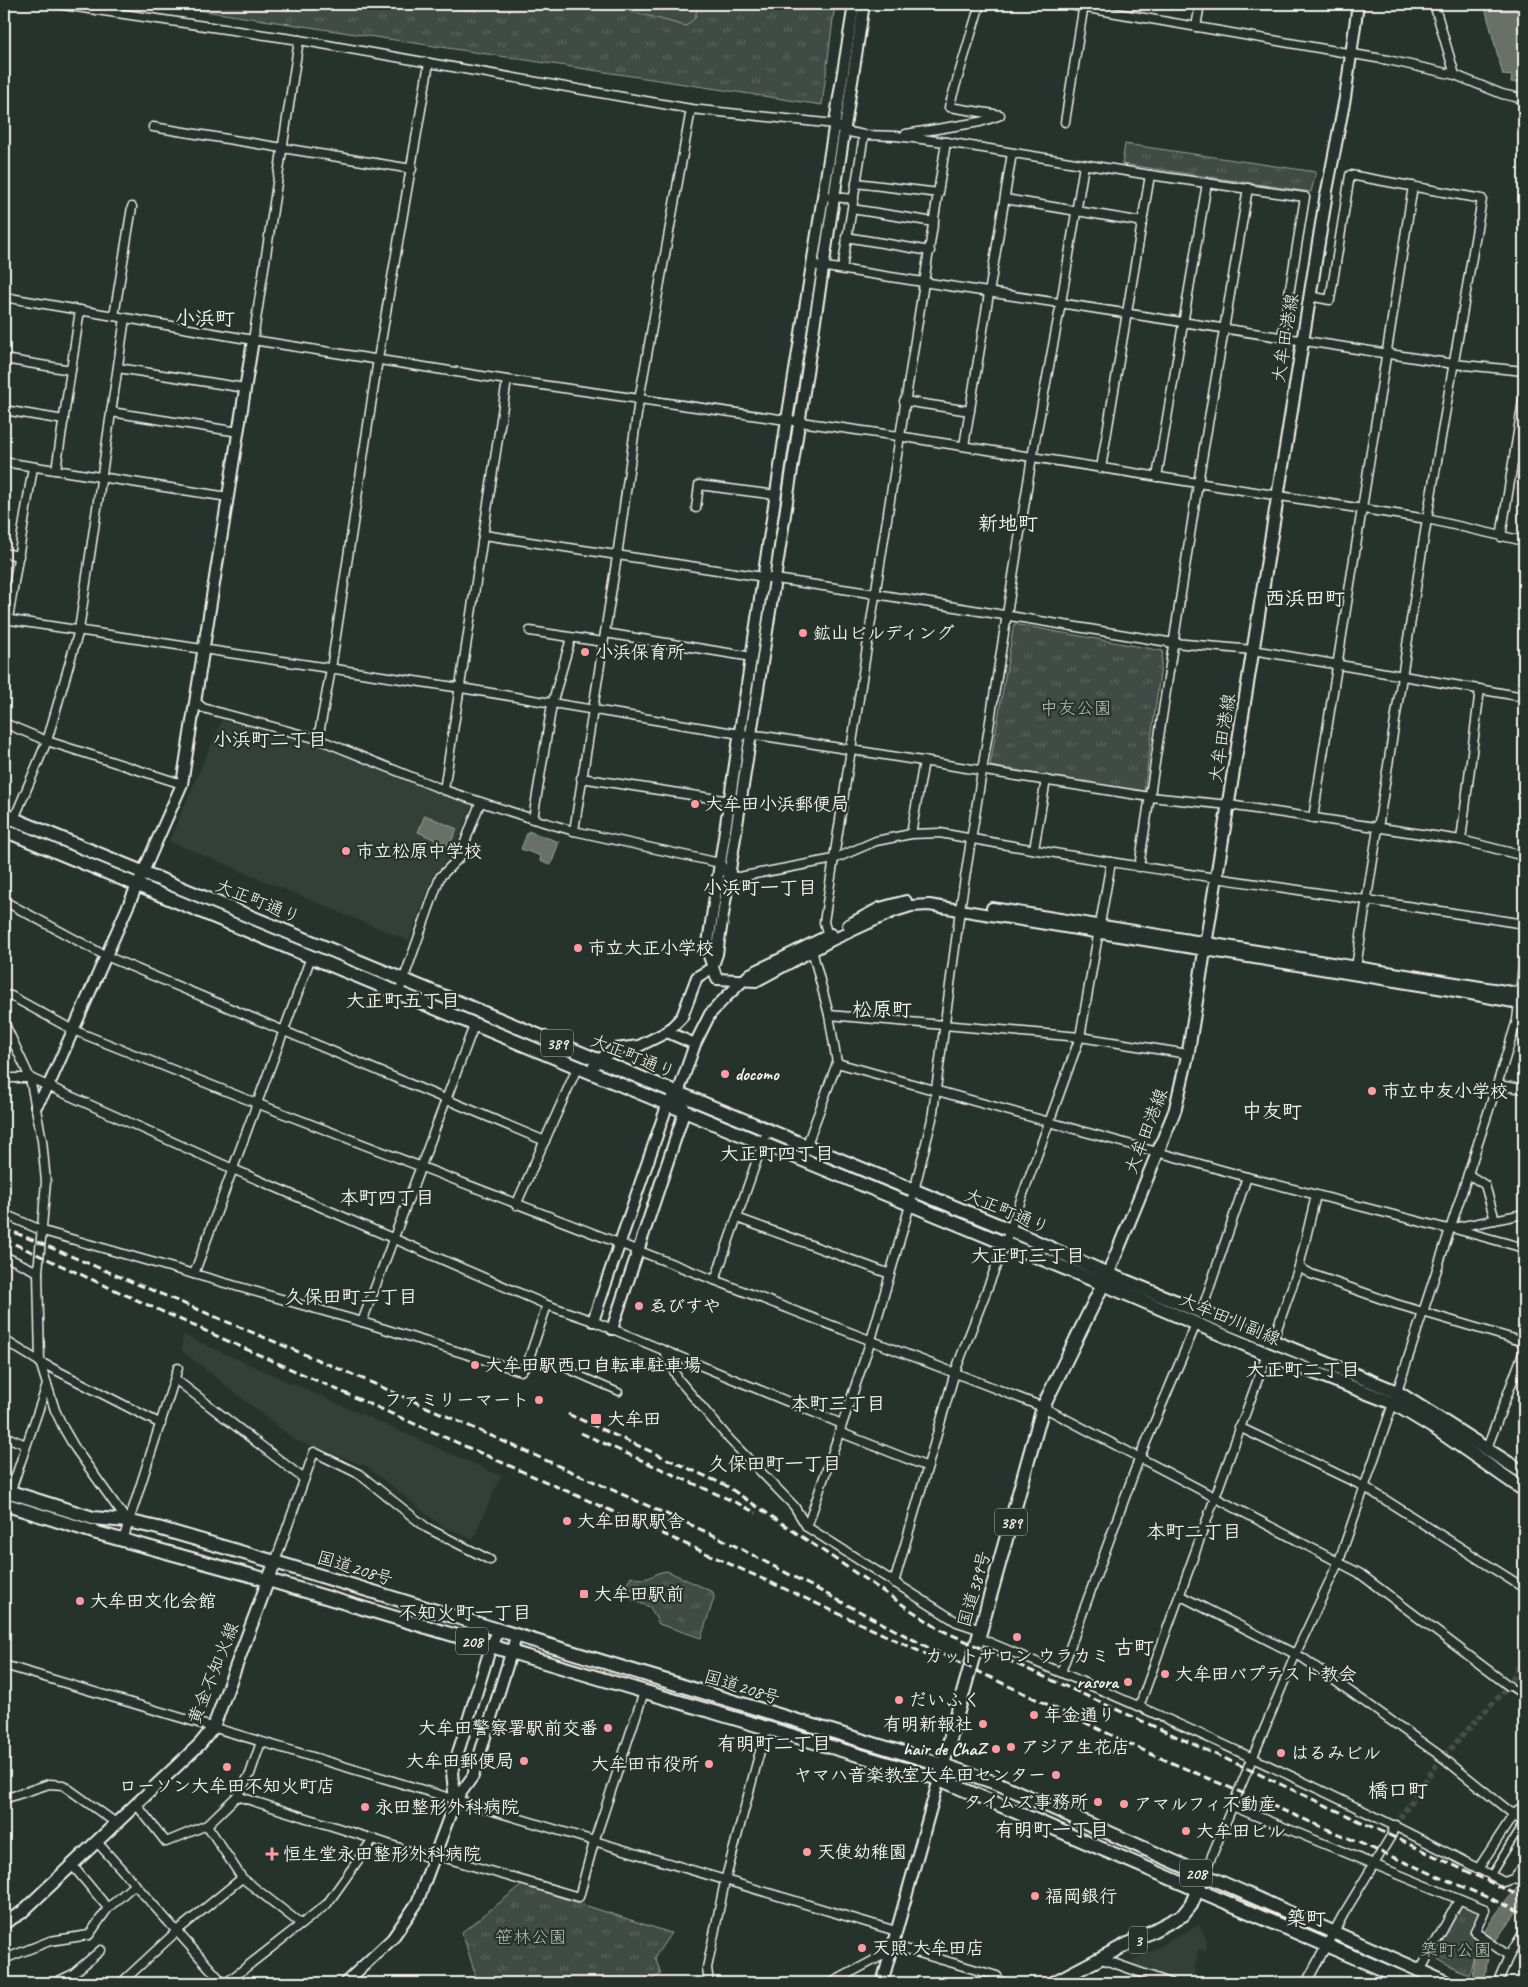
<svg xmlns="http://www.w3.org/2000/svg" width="1528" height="1987" font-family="Caveat,'Klee One',sans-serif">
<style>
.built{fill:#333f39}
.grass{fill:url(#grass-tufts);stroke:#9a9e96}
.pitch{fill:#414b45;stroke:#9a9e96}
.water{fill:#676f68;stroke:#9fa39b}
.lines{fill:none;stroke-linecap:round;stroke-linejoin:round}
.pedestrian-tunnel{stroke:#455049;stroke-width:5.5;stroke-dasharray:5.5 3;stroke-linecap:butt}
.pedestrian-casing{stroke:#f4f1e8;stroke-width:9}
.minor-casing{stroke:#f4f1e8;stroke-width:11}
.tertiary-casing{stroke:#f4f1e8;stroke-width:14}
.secondary-casing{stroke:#f4f1e8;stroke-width:15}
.primary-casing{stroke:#f4f1e8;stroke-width:16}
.trunk-casing{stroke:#f4f1e8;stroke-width:16}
.pedestrian{stroke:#26332d;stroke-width:5.5}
.minor{stroke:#26332d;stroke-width:8}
.tertiary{stroke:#26332d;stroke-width:10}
.secondary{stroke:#26332d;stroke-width:11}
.primary{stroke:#26332d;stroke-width:12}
.trunk{stroke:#26332d;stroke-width:12}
.rail{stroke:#f4f1e8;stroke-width:3;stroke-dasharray:8 4;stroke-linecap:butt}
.poi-dot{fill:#ff9aa2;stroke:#26332d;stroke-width:2}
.labels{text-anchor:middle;stroke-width:4.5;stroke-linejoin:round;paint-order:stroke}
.shield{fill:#26332d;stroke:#b6b8b0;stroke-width:1}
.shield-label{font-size:16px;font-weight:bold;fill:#f4f1e8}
.street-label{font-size:18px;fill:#f4f1e8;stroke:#26332d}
.poi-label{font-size:18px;font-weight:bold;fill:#f4f1e8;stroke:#26332d;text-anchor:start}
.park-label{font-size:18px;fill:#bebfb7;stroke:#26332d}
.neighbourhood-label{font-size:19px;font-weight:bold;fill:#f4f1e8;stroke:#26332d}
.quarter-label{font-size:20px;font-weight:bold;fill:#f4f1e8;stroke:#26332d}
</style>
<defs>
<pattern id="grass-tufts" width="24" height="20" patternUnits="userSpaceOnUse" patternTransform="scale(1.25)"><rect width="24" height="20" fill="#414b45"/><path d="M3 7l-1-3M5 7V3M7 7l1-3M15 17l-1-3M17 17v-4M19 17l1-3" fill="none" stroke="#5d6560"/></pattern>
</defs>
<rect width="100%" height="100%" fill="#26332d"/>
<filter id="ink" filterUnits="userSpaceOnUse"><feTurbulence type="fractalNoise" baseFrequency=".02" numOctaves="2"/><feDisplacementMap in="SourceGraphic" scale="10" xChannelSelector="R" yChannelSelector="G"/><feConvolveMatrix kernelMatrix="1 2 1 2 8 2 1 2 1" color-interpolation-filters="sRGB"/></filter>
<g filter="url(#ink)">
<g class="built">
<polygon points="222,720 319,746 472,805 453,853 434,874 409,941 169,841"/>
<polygon points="183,1335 501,1476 473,1539 443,1527 366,1466 295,1440 182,1351"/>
<polygon points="1199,1925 1207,1940 1206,1950 1198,1949 1193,1983 1186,1983 1137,1968 1133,1964 1132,1961"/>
</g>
<g class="grass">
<polygon points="158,4 835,4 822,105"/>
<polygon points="1125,144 1316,172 1311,192 1122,164"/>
<polygon points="1014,624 1163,651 1144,792 990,766"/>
<path d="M 667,1571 L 713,1592 L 714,1598 L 701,1638 L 659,1624 L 650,1607 L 632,1600 L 635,1591 L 626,1586 L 631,1576 C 651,1584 649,1573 667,1571 Z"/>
<polygon points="522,1885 671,1933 655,1957 661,1974 645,1983 478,1983 462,1932"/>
<polygon points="1462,1905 1479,1912 1470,1932 1478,1941 1469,1975 1433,1957"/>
</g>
<g class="pitch">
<polygon points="412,4 483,4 477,11"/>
<polygon points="604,4 698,4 695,18 686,26"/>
</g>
<g class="water">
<polygon points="1484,4 1524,4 1524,84 1511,82 1512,76 1503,75"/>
<polygon points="425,815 457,829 449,846 418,832"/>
<polygon points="528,831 559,842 551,865 540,861 541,856 521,849"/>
<path d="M 1524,1879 L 1524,1901 L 1489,1950 L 1484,1983 L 1474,1983 C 1465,1944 1502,1907 1524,1879 Z"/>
</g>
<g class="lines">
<polyline class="pedestrian-tunnel" points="1395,1825 1442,1757 1509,1686 1524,1655"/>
<g class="pedestrian-casing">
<g id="pedestrian">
<polyline points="564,1368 619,1392"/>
<polyline points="1509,1686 1524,1696"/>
<polyline points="1491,1875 1524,1821"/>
</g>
</g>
<g class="minor-casing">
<g id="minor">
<polyline points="56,4 299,40"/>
<polyline points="980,4 949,107 1000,115"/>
<polyline points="1064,4 1388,60 1455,75 1502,94 1524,99"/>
<polyline points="1434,4 1455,75"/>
<polyline points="1196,27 1200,4"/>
<polyline points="1065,122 1084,4"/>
<polyline points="153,127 412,169"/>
<polyline points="906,134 980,122 998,116"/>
<polyline points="856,183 939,193"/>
<polyline points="823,196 854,199"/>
<polyline points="1005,199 1143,222"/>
<polyline points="852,209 934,222"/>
<polyline points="846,237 930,251"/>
<polyline points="813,265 1454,364 1524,371"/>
<polyline points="842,269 864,135"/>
<polyline points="1309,296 1330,300 1350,175 1482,199 1427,519 1356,967"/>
<polyline points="4,297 253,340 507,380 898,436 1427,519 1524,541"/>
<polyline points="114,316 132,207"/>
<polyline points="253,340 299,40 691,109 835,124 844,131 864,135 896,136 946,142 1150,175 1305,197 1282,337"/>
<polyline points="4,359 71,370"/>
<polyline points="118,368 245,388"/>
<polyline points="904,401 970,411"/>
<polyline points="4,410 64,420"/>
<polyline points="111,412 239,432"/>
<polyline points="964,446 1012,153"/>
<polyline points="4,462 228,497"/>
<polyline points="1101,468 1150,175"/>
<polyline points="56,470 80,310"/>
<polyline points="1157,477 1207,183"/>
<polyline points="696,508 699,485 776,495"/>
<polyline points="484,535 876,594 1174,643 1253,650 1524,697"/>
<polyline points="1501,537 1524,395"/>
<polyline points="4,553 19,556"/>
<polyline points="4,619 461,688 740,734 764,736 1150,797 1229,805 1461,840 1524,856"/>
<polyline points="8,619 33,467"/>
<polyline points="530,631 603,642"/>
<polyline points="605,633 752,657"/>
<path d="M 196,702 L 203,708 L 318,739 L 444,790 L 533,819 L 574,831 L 720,863 L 729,876 L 739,877 L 834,859 L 876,841 L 911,834 L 940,833 C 1134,869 1330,893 1524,924"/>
<polyline points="4,723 47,741 182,784"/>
<polyline points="318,739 331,669 378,359 429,63"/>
<polyline points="581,778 730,801"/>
<polyline points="444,790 507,380"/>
<polyline points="1313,818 1413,186"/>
<polyline points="14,819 47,741 79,630 125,318"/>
<polyline points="533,819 552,704 571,638"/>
<polyline points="574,831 617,556 639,400 691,109"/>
<polyline points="911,834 924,761"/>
<polyline points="1461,840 1480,689"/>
<polyline points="1034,849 1046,780"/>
<polyline points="1139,867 1198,483 1248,188"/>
<polyline points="4,901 106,956 545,1141"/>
<polyline points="829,940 824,922 946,142"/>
<polyline points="399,992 440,877 459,858 480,803"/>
<polyline points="4,995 11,996 73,1030 256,1103 1043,1407 1359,1573 1509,1686"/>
<polyline points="829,1015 1080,1037 1188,1054"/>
<polyline points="4,1022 30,1078 42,1140 46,1182 38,1272 40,1362 55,1410 64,1429 75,1448 127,1521"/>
<polyline points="837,1063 1247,1177 1448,1229 1524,1214"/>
<polyline points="4,1078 30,1078 233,1169 547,1305 593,1321 842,1424"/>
<polyline points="1497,1085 1524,1089"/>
<polyline points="806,1147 837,1063 829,1015 812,950"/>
<polyline points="1468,1174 1485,1185 1495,1220"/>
<polyline points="516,1205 578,1066"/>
<polyline points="4,1214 43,1231 362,1322 521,1371 527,1364 547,1305"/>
<polyline points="737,1218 890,1274"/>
<polyline points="1459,1230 1524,1248"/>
<polyline points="4,1256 38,1272"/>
<polyline points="1299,1267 1311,1274 1396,1304 1524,1342"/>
<polyline points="194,1274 311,957"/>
<polyline points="715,1280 767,1131"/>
<polyline points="1202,1310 1247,1177"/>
<polyline points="362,1322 475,1023"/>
<polyline points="4,1340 40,1362 161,1424"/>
<polyline points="1273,1340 1299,1267 1316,1195"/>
<polyline points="664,1351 678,1379 730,1440 794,1506 807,1527 957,1622 981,1630"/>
<polyline points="175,1379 304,1479"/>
<polyline points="1239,1427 1365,1487 1524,1588"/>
<polyline points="839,1432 928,1467"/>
<polyline points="4,1436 26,1445"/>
<polyline points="1487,1448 1524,1351"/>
<polyline points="9,1496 47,1385"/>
<polyline points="807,1527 871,1340 914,1191 932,1119 961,903 1032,457 1061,303 1084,165"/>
<polyline points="123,1540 178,1368"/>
<polyline points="275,1562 314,1452 359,1474 427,1528 490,1560"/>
<polyline points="894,1583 955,1372 1010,1230 1080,1037 1111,862"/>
<polyline points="1181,1596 1303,1658 1442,1757 1524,1823"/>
<path d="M 979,1638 C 1157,1712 1333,1792 1504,1882 L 1513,1879 L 1524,1865"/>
<polyline points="4,1665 896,1931"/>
<polyline points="1061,1672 1139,1459 1196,1324"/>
<polyline points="1139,1707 1267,1354"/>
<polyline points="237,1796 373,1839"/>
<polyline points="4,1799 49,1784 63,1785 116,1823"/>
<polyline points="136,1804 166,1842 207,1825 237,1796 250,1774 261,1742"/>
<polyline points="1232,1806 1485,1910 1475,1932 1509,1956"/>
<polyline points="207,1825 242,1878 301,1924"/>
<polyline points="97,1842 223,1983"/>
<polyline points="435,1855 579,1897 594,1842 644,1692"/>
<polyline points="72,1865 108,1908"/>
<polyline points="1478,1869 1514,1814 1524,1806"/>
<polyline points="1203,1877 1296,1653 1339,1561 1397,1392 1497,1085 1517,1020 1524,957"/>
<polyline points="1513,1879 1524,1882"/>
<polyline points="892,1945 997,1976 1001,1983"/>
<polyline points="4,1959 50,1941 89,1935 108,1908 135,1884"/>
<polyline points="1102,1959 1170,1983"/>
<polyline points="1420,1971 1459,1900"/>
<polyline points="54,1983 73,1974 101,1950"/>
<polyline points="121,1983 177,1931 242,1878"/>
<polyline points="226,1983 327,1904 373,1839 433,1859"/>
<polyline points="709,1983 707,1968 725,1881 766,1729"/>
<polyline points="831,1983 891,1951"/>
<polyline points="1306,1983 1343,1915 1391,1836 1395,1825"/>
<polyline points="1497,1983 1509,1956 1524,1932"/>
</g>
</g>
<g class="tertiary-casing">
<g id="tertiary">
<polyline points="854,4 787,420 711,923 707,950 717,979 756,981 830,941 895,911 911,906 929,905 1450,990 1524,1004"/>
<polyline points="1326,196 1345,98 1358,4"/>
<polyline points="992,908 1524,994"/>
<polyline points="848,925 880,908 906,901"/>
<polyline points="667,1032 695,1044"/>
<polyline points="591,1071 597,1061 615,1049 639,1046 667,1032 682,1017 697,977 712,968 717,954 864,4"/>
<polyline points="36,1106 48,1087 182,784 253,340"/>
<polyline points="593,1321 668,1103 678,1093 695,1044 710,1014 726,997 750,974 831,934"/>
<polyline points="612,1329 685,1110 678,1093"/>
<polyline points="455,1801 452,1772 491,1646 498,1631"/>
<polyline points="345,1983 392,1939 417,1903 455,1801 473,1776 516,1637"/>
<polyline points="882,1983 939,1779"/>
</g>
</g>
<g class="secondary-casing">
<g id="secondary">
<polyline points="1108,1274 1175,1110 1188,1054 1326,196"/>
<polyline points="4,1923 21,1913 200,1744 213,1728 275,1562"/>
</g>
</g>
<g class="primary-casing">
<g id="primary">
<polyline points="1108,1274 1397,1392 1524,1473"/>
<polyline points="1103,1284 1267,1354 1393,1403 1436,1429 1524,1490"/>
<polyline points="1053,1983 1183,1915 1191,1905 1203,1877"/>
</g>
</g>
<g class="trunk-casing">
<g id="trunk">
<polyline points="4,815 1010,1230 1108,1274 1043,1407 939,1779"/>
<polyline points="4,830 1103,1284"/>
<polyline points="4,1490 93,1518 127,1521 158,1528 275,1562 943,1765 999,1784 1448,1983"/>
<polyline points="4,1504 97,1533 268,1580 939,1779 1414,1983"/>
</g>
</g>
<use href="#pedestrian" class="pedestrian"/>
<use href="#minor" class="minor"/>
<use href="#tertiary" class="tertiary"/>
<use href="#secondary" class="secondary"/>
<use href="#primary" class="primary"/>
<use href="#trunk" class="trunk"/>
<g class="rail">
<polyline points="4,1228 375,1384 720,1538 931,1649 1151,1754 1524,1913"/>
<path d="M 4,1239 C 313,1383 629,1514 938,1660"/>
<polyline points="568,1414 725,1485 939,1629 1248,1769 1524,1898"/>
<polyline points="581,1433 739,1504 756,1513"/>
</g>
</g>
</g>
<g class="poi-dot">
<circle cx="803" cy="633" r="5"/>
<circle cx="585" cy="652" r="5"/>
<circle cx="695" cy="804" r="5"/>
<circle cx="346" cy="851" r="5"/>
<circle cx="578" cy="948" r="5"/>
<circle cx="725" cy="1074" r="5"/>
<circle cx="1372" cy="1091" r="5"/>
<circle cx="639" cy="1306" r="5"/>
<circle cx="475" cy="1365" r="5"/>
<circle cx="539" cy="1400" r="5"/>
<rect x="590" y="1413" width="12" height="12" rx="2.5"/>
<circle cx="567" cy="1521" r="5"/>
<rect x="579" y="1589" width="10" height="10" rx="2.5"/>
<circle cx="80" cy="1601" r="5"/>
<circle cx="1017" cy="1637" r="5"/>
<circle cx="1165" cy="1674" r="5"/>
<circle cx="1128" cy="1682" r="5"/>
<circle cx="899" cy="1700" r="5"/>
<circle cx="1034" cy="1715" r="5"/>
<circle cx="983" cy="1724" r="5"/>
<circle cx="608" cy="1728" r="5"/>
<circle cx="1011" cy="1747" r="5"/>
<circle cx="996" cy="1749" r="5"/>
<circle cx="1281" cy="1753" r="5"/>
<circle cx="524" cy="1761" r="5"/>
<circle cx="709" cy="1764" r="5"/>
<circle cx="227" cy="1767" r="5"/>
<circle cx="1056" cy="1775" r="5"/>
<circle cx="1098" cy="1802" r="5"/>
<circle cx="1124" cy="1804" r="5"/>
<circle cx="365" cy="1807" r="5"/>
<circle cx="1186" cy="1831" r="5"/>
<circle cx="807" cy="1852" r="5"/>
<path d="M269.5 1846.5h5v5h5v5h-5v5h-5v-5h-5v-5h5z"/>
<circle cx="1035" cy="1896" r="5"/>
<circle cx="862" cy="1948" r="5"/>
</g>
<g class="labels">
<g class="shield">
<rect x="541" y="1029.5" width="32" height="27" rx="4"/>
<rect x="995" y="1508.5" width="32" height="27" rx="4"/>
<rect x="456" y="1627.5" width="32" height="27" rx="4"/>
<rect x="1180" y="1859.5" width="32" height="27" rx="4"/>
<rect x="1129" y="1926.5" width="18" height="27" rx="4"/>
</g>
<g class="shield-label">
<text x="557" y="1049">389</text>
<text x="1011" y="1528">389</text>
<text x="472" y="1647">208</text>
<text x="1196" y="1879">208</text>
<text x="1138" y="1946">3</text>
</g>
<g class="street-label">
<text transform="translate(1285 338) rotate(-81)" y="6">大牟田港線</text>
<text transform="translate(1222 738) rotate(-81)" y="6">大牟田港線</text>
<text transform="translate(258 901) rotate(22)" y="6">大正町通り</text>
<text transform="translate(633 1056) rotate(22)" y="6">大正町通り</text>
<text transform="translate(1146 1131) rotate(-69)" y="6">大牟田港線</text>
<text transform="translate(1007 1211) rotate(23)" y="6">大正町通り</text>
<text transform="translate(1230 1319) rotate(23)" y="6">大牟田川副線</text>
<text transform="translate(355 1568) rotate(17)" y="6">国道208号</text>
<text transform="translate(974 1589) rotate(-74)" y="6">国道389号</text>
<text transform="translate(213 1673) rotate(-68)" y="6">黄金不知火線</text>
<text transform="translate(742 1687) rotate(17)" y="6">国道208号</text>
</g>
<g class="poi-label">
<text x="813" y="639">鉱山ビルディング</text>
<text x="595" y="658">小浜保育所</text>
<text x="705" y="810">大牟田小浜郵便局</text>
<text x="356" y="857">市立松原中学校</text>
<text x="588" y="954">市立大正小学校</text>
<text x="735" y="1080">docomo</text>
<text x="1382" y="1097">市立中友小学校</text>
<text x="649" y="1312">ゑびすや</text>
<text x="485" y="1371">大牟田駅西口自転車駐車場</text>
<text x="529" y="1406" text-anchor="end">ファミリーマート</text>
<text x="607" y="1425">大牟田</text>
<text x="577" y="1527">大牟田駅駅舎</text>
<text x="594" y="1600">大牟田駅前</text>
<text x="90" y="1607">大牟田文化会館</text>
<text x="1017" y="1662" text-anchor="middle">カットサロン ウラカミ</text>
<text x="1175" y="1680">大牟田バプテスト教会</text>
<text x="1118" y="1688" text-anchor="end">rasora</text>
<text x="909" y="1706">だいふく</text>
<text x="1044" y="1721">年金通り</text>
<text x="973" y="1730" text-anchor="end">有明新報社</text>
<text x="598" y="1734" text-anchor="end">大牟田警察署駅前交番</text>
<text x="1021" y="1753">アジア生花店</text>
<text x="986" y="1755" text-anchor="end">hair de ChaZ</text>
<text x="1291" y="1759">はるみビル</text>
<text x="514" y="1767" text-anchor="end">大牟田郵便局</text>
<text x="699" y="1770" text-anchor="end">大牟田市役所</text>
<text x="1046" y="1781" text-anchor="end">ヤマハ音楽教室大牟田センター</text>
<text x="227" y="1792" text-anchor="middle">ローソン大牟田不知火町店</text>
<text x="1088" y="1808" text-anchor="end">タイムズ事務所</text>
<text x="1134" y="1810">アマルフィ不動産</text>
<text x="375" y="1813">永田整形外科病院</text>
<text x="1196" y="1837">大牟田ビル</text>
<text x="817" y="1858">天使幼稚園</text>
<text x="283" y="1860">恒生堂永田整形外科病院</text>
<text x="1045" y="1902">福岡銀行</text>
<text x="872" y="1954">天照 大牟田店</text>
</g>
<g class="park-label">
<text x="1076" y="714">中友公園</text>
<text x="531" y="1943">笹林公園</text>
<text x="1456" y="1956">築町公園</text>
</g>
<g class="neighbourhood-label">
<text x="270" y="746">小浜町二丁目</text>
<text x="760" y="894">小浜町一丁目</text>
<text x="403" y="1007">大正町五丁目</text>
<text x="777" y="1160">大正町四丁目</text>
<text x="387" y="1204">本町四丁目</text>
<text x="1028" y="1262">大正町三丁目</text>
<text x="351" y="1303">久保田町二丁目</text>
<text x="1303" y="1376">大正町二丁目</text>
<text x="838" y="1410">本町三丁目</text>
<text x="775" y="1470">久保田町一丁目</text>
<text x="1194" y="1538">本町二丁目</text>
<text x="465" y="1619">不知火町一丁目</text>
<text x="774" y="1750">有明町二丁目</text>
<text x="1052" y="1836">有明町一丁目</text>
</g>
<g class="quarter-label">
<text x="205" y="325">小浜町</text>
<text x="1008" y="530">新地町</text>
<text x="1305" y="605">西浜田町</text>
<text x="882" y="1016">松原町</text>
<text x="1272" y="1118">中友町</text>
<text x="1134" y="1654">古町</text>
<text x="1398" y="1797">橋口町</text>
<text x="1306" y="1925">築町</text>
</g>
</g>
<rect width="1528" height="1987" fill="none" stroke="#26332d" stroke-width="20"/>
<rect x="10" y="10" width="1508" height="1967" fill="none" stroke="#f4f1e8" stroke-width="2" filter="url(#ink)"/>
</svg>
